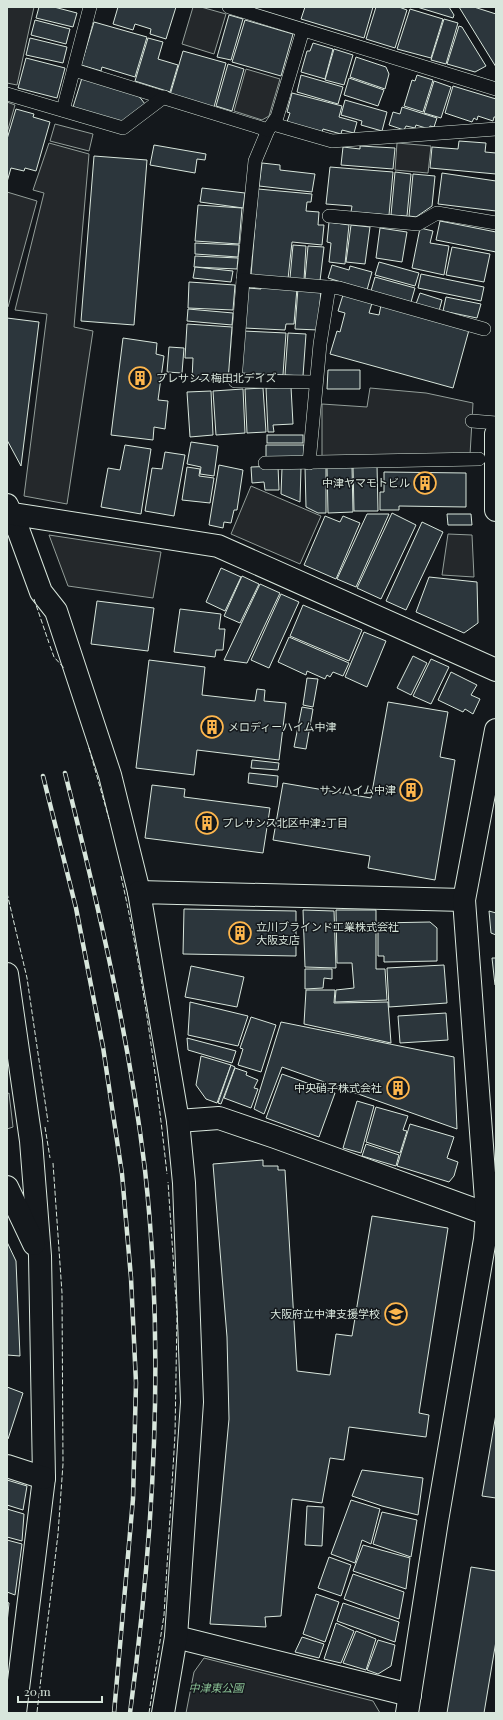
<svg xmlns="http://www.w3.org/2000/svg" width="503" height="1720" font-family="'Playfair Display','Noto Sans JP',serif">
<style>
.green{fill:#202428;stroke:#939e99}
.parking{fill:#24282b;stroke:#939e99}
.building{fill:#2c363c;stroke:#d8e6dc}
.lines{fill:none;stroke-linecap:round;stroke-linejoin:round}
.lane-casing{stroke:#d8e6dc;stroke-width:14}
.street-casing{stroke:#d8e6dc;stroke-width:24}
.secondary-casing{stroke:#d8e6dc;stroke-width:24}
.lane{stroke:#14181c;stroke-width:13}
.street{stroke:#14181c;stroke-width:22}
.secondary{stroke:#14181c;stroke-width:22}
.rail-casing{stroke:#d8e6dc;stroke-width:4.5}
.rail{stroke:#14181c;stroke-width:3;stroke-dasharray:9;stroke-linecap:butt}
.fence{stroke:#d8e6dc;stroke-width:1;stroke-dasharray:5 2;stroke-linecap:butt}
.labels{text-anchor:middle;stroke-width:3;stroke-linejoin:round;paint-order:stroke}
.poi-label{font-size:11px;fill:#d8e6dc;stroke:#14181c;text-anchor:start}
.park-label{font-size:11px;font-style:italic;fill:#8ac095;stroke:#14181c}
</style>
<rect width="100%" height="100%" fill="#14181c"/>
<g class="green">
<polygon points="55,124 93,134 89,151 50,141"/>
<polygon points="9,1093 13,1127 7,1129 7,1094"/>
<polygon points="204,1658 373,1701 380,1713 186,1713 194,1672"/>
</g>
<g class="parking">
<polygon points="7,7 34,7 17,85 7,83"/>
<polygon points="193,7 201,7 226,14 214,54 182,44"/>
<polygon points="246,69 280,79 269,116 262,120 234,111"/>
<polygon points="7,102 15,105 7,133"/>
<polygon points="49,143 89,154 74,327 93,331 67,504 24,496 47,314 15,310 44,193 33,190"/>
<polygon points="397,143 431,146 428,173 395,170"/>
<polygon points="7,192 37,201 8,307 7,306"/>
<polygon points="370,388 426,393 473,403 470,455 322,456 322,404 367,407"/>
<polygon points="251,486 321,516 300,564 231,534"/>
<polygon points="448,534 472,535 474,577 442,575"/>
<polygon points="49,535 161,552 153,598 68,586"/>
</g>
<g class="building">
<polygon points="39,7 54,7 77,13 73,27 36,18"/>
<polygon points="118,7 176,7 166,39 150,34 151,29 135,24 133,30 113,24"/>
<polygon points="305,7 373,7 364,38 301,19"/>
<polygon points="376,7 399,7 407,10 395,48 366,39"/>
<polygon points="417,7 449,7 454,15 453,18"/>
<polygon points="459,7 474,7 496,14 496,67"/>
<polygon points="410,9 443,19 431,58 397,49"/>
<polygon points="229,15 243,19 231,60 217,57"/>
<polygon points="444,19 458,23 446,64 431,60"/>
<polygon points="35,20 70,29 66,44 31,35"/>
<polygon points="245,20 293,34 281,76 232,62"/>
<polygon points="94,22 147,37 135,77 102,67 101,71 81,65"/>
<polygon points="459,26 462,27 486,66 475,72 447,64"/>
<polygon points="30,38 67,47 63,63 26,55"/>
<polygon points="148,38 163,42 158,59 178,65 170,92 135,81"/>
<polygon points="313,43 333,49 325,79 301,72 307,51 310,51"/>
<polygon points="334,49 353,55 344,85 325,80"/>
<polygon points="183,51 226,63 214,107 170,95"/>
<polygon points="356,57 386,67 389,74 385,89 350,77"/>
<polygon points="26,58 65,68 57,98 18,88"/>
<polygon points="228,64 244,69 232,111 216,106"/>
<polygon points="301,75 343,87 338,104 297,92"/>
<polygon points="417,75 433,80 423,112 404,106 412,80 415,81"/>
<polygon points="82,78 138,95 145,104 121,122 73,107"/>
<polygon points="349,78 384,90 378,106 344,95"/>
<polygon points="434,81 451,87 441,118 424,113"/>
<polygon points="453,86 496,99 496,117 494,117 493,121 478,116 477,120 474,118 472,122 445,113"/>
<polygon points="292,93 342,106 339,117 357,122 354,133 342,130 341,134 323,129 322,132 287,122 290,113 287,112"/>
<polygon points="345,100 387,112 382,131 361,125 362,121 341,115"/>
<polygon points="402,107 437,118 434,127 430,126 429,129 416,125 415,128 406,126 404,130 389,125 393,112 400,114"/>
<polygon points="16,109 34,114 33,117 50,122 36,171 25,168 24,171 11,168 7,182 7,139"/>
<polygon points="459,141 486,143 485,152 496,153 496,174 430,168 432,147 458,149"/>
<polygon points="154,145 206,154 205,160 197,159 195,173 150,165"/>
<polygon points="360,146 395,148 393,169 341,165 343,147 360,149"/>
<polygon points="94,156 147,160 134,325 81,321"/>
<polygon points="262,163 280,165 280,170 315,174 312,192 259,186"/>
<polygon points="330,167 393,172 389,215 351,212 352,206 326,204"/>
<polygon points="395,172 411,174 407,216 391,215"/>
<polygon points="442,173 496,181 496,211 438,204"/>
<polygon points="413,174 435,176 432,206 416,217 409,216"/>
<polygon points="202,188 245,193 243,208 200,202"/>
<polygon points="258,189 312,194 311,202 307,202 306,211 319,212 318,225 324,225 322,245 292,242 288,279 251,275"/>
<polygon points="198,205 242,208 239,244 195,241"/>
<polygon points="440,221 496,232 496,252 436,240"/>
<polygon points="329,222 349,225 345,264 329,262 331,243 327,242"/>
<polygon points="351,225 370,227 365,264 346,262"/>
<polygon points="380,228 407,232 402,262 376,258"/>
<polygon points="420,228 433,231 430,243 449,246 444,275 412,268"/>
<polygon points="195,243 239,245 238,257 195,254"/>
<polygon points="293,245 306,246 304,280 290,278"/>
<polygon points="308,246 324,247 320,281 305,279"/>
<polygon points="452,247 490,254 484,282 446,275"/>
<polygon points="195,256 238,258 237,269 194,267"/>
<polygon points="379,262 419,273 415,286 375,275"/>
<polygon points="332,265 349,270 350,266 372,272 367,290 328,278"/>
<polygon points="195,267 233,271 231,282 193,278"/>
<polygon points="421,274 484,287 481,301 418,288"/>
<polygon points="375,277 415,288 411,302 371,291"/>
<polygon points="189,282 235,285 233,310 188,308"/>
<polygon points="261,286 297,288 294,324 286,324 285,330 244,328 247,288 261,289"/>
<polygon points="298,288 321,290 318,330 295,329"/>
<polygon points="420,293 442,300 439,311 416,304"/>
<polygon points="343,295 372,303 369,313 379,315 381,305 469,330 453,388 330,354 337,331 340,332 345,313 338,311"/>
<polygon points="446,297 481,304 477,318 443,311"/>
<polygon points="188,309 233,313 232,325 187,321"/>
<polygon points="7,318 39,322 21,466 7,440"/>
<polygon points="187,324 232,327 228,381 192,379 193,358 185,358"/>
<polygon points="243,331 286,333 283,375 240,373"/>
<polygon points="288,333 306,334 303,376 285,375"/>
<polygon points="123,338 157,343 156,354 164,356 158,400 168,401 165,429 154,427 153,440 111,435"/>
<polygon points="169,347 184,348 182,373 167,372"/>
<polygon points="328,370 360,370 360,389 327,389"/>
<polygon points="291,387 293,424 273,425 274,432 268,432 266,388"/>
<polygon points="263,388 266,432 247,433 245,389"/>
<polygon points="243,389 245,433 216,435 213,391"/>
<polygon points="211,391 213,435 190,437 187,392"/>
<rect x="267" y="435" width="36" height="8"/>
<polygon points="191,442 218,446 214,476 200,474 201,467 187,464"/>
<polygon points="125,445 151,449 141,514 101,507 108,468 120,470"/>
<polygon points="266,445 304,445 304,459 266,458"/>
<polygon points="165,452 185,455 174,516 145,511 152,468 162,469"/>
<polygon points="219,465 243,470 237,510 234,510 231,523 224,522 223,528 209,525"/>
<polygon points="377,465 378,511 354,511 353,466"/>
<polygon points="278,466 279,490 265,490 264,482 252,483 251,467"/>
<polygon points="187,467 200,469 199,476 214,478 210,503 182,500"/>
<polygon points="305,467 326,467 326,513 318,513 306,507"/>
<polygon points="327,467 352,467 353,512 328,513"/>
<polygon points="282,468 301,468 300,502 281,494"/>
<polygon points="384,472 466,473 466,507 399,506 399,510 380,510 380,492 384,492"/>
<polygon points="392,513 416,525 381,599 357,588"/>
<polygon points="367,514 389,514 356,587 337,579"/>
<polygon points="447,514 471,514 472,525 448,525"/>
<polygon points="325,516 340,522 343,516 360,523 336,579 304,565"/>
<polygon points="422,522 443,532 406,610 386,601"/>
<polygon points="221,568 241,577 225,611 206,602"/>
<polygon points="242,576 259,584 240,623 224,616"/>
<polygon points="429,577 477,582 478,623 464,633 416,612"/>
<polygon points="260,584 280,593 247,663 224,660"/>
<polygon points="281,594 299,602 269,668 251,660"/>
<polygon points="97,601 154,608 148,651 91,644"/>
<polygon points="303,605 362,630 349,661 290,636"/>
<polygon points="180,609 221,614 219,629 225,629 223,650 216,650 215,657 174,652"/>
<polygon points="364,632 386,641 367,687 345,677"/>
<polygon points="289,637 349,663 343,676 333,672 330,677 327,675 325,679 307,671 306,675 278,662"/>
<polygon points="413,656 427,663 411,695 397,688"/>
<polygon points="431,659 449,667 431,704 413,696"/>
<polygon points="149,660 205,667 202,695 255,701 257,689 265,690 264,701 286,703 279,760 197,750 194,775 136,768"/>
<polygon points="451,672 477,685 471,695 480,699 473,714 465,709 463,712 438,700"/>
<polygon points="307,678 318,679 313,707 303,705"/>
<polygon points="388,702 448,712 440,757 455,760 435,880 368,868 370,856 273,840 283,783 371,798"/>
<polygon points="302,707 313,709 306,749 294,747"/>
<polygon points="252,760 279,763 278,770 251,768"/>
<polygon points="249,773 278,776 277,787 248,783"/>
<polygon points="152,785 185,789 184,797 270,808 263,853 145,838"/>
<polygon points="184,909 296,911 296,956 183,954"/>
<polygon points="303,910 334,911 336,968 305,967"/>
<polygon points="336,910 376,910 376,969 385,969 387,1000 335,1002 336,990 354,988 352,963 337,963"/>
<polygon points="489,911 496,913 496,935 491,933"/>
<polygon points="430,922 437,928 437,961 384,962 384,956 378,956 378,923"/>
<polygon points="492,958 496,958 496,985 495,985"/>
<polygon points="444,965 447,1003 389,1007 387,968"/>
<polygon points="191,966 244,977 237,1007 185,997"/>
<polygon points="305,969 332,969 332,979 324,978 323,988 305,989"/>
<polygon points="306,990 335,990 334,1003 388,1002 391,1043 304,1024"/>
<polygon points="190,1002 248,1016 238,1046 188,1035"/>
<polygon points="446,1013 448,1040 400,1043 398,1016"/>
<polygon points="251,1017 276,1025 261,1072 238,1065 243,1049 240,1048"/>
<polygon points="281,1022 454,1057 457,1129 282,1067 264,1114 254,1109"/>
<polygon points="187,1038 236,1051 232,1063 188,1050"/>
<polygon points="201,1056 231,1065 217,1103 206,1099 196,1085"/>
<polygon points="231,1065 235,1067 221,1104 218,1103"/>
<polygon points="235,1068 247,1072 246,1075 258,1080 254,1088 258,1089 251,1108 224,1098"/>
<polygon points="282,1074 335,1093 319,1137 266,1118"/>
<polygon points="357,1101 374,1106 361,1153 343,1148"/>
<polygon points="376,1107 408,1116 403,1130 407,1131 400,1153 366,1142"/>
<polygon points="410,1124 454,1137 447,1158 458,1162 454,1176 449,1182 397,1166"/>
<polygon points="366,1144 399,1155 396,1166 362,1156"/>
<polygon points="263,1160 263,1166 278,1166 278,1170 285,1170 297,1371 330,1375 336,1334 352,1336 372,1216 448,1228 419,1413 429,1415 426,1437 349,1427 344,1460 330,1458 322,1503 292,1499 281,1616 265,1617 266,1627 210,1624 229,1419 227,1337 213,1164"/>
<polygon points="7,1242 16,1261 20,1356 7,1355"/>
<polygon points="7,1387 23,1393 8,1439 7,1438"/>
<polygon points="496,1414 496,1498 482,1496"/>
<polygon points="362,1470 423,1478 418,1515 382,1506 352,1496"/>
<polygon points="7,1480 27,1486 23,1510 7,1505"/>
<polygon points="351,1500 380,1509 371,1544 362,1540 355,1563 331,1554"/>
<polygon points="307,1506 324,1507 322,1546 305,1545"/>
<polygon points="7,1509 24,1514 22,1541 7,1537"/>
<polygon points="382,1512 417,1520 411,1557 373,1544"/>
<polygon points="7,1540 22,1544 15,1595 7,1592"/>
<polygon points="363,1545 410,1558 406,1589 353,1571"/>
<polygon points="329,1557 351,1565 341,1596 318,1588"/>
<polygon points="471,1567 496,1571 496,1641 484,1713 447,1713"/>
<polygon points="353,1574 404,1592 399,1619 344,1599"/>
<polygon points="316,1594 339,1602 325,1642 303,1634"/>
<polygon points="7,1602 9,1603 7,1623"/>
<polygon points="343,1603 399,1622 395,1642 337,1621"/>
<polygon points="336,1623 354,1631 341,1663 324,1659"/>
<polygon points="356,1631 376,1639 366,1670 343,1663"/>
<polygon points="302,1637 324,1644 319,1658 295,1652"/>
<polygon points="378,1640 395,1645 391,1666 378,1674 367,1670"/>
</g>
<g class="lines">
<g class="lane-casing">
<g id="lane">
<polyline points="229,7 496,89"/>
<polyline points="303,30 277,117 268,130 255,161 243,280 235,381 315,382"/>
<polyline points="74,70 268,130"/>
<polyline points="7,94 123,128 164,97"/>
<polyline points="63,110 90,7"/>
<polyline points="273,124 332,141 496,129"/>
<polyline points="329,216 418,224 437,213 496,223"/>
<polyline points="243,280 339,288 484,329"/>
<polyline points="472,421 496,423"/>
<polyline points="265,463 479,459"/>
<polyline points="309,463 320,344 329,287"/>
</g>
</g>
<g class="street-casing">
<g id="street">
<polyline points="496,434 496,510"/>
<polyline points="7,505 19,532 41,592 56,611 110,775 139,892"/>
<polyline points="7,513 218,546 496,670"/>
<polyline points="7,974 31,1141 40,1256 44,1478 15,1713"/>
<polyline points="7,1187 34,1244"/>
<polyline points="7,1466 44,1478"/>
<polyline points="176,1637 410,1695"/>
</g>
</g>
<g class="secondary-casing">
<g id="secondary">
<polyline points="178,1121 219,1118 275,1137 487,1214 496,1216"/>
<polyline points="163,1713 176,1637 192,1402 184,1183 178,1121 139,892 464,900"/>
<polyline points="407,1713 437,1521 485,1239 487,1214 464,900 496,730"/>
</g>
</g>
<use href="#lane" class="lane"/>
<use href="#street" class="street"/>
<use href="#secondary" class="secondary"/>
<g class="rail-casing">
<g id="rail">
<path d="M 65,773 C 98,904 129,1036 145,1170 C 165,1351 154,1534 130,1713"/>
<polyline points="43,776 76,908 103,1047 122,1174 131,1278 136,1383 133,1499 114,1713"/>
</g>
</g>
<use href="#rail" class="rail"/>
<g class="fence">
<polyline points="34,599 49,643"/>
<polyline points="50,646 54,657 64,668"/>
<polyline points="89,748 109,819"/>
<path d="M 121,876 C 143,974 156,1074 167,1174"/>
<polyline points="7,893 27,978 48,1122"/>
<polyline points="45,1127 50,1158"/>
<polyline points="37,1712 58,1534 63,1464 62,1293 53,1163"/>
<polyline points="149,1713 164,1615 175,1435 177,1315 168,1182"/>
</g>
</g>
<defs>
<g id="building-ring" transform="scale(1.15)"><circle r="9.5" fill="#14181c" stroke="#ffb74d" stroke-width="1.5"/><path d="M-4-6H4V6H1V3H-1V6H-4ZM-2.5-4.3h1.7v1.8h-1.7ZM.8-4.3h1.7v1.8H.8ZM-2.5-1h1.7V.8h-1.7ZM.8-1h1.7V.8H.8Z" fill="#ffb74d"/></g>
<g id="school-ring" transform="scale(1.15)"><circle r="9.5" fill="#14181c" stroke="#ffb74d" stroke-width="1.5"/><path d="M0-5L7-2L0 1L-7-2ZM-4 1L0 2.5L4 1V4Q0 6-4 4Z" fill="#ffb74d"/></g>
</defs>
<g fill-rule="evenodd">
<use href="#building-ring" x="140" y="378"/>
<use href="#building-ring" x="425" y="483"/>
<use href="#building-ring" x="212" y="727"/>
<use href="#building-ring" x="411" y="790"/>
<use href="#building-ring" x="207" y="823"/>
<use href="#building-ring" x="240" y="933"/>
<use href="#building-ring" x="398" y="1088"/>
<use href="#school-ring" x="396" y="1314"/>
</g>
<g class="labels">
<g class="poi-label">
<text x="156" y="382">プレサンス梅田北デイズ</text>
<text x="410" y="487" text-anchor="end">中津ヤマモトビル</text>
<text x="228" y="731">メロディーハイム中津</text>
<text x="396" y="794" text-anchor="end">サンハイム中津</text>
<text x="222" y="827">プレサンス北区中津2丁目</text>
<text x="256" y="931">立川ブラインド工業株式会社<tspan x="256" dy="13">大阪支店</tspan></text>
<text x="382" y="1092" text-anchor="end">中央硝子株式会社</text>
<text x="380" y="1318" text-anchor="end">大阪府立中津支援学校</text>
</g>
<g class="park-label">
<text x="216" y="1692">中津東公園</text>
</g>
</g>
<rect width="503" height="1720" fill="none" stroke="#d8e6dc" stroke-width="16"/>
<path d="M18 1696v6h84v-6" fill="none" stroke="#d8e6dc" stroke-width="2"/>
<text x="24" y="1696" font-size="12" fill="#d8e6dc" stroke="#14181c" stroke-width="3" paint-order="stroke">20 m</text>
</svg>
